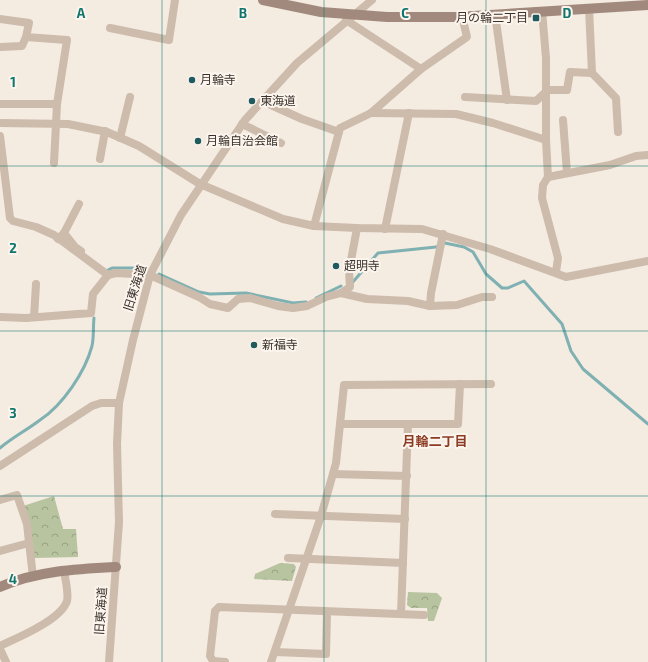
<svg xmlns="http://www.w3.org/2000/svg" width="648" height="662" font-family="'Exo 2','Noto Sans JP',sans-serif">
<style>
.park{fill:url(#park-crowns)}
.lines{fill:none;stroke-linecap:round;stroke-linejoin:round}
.stream{stroke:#7fb0b2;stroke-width:3}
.street{stroke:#cdbbac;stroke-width:8}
.secondary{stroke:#a18a7d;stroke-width:10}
.grid{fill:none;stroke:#0f766e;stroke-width:1;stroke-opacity:0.55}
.poi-dot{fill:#1f5a5e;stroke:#fbf5ee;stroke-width:1.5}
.labels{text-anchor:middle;stroke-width:4;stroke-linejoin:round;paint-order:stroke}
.poi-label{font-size:12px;fill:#3b302b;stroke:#fbf5ee;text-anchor:start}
.street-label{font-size:12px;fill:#3b302b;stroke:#fbf5ee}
.neighbourhood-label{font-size:13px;font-weight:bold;fill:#8c3b22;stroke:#fbf5ee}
.grid-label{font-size:13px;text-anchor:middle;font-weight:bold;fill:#0f766e;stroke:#fbf5ee;stroke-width:4;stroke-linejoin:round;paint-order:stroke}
</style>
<defs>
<pattern id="park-crowns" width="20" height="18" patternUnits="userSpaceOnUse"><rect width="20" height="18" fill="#b8c4a0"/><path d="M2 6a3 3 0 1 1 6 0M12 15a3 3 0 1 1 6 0" fill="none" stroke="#97a083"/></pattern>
</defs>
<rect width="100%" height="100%" fill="#f4ebe1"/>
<g class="park">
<polygon points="54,496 63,529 76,529 78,557 34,558 23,506"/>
<polygon points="280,563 294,564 296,567 292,581 254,579 255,574"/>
<polygon points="408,592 437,593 442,598 434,621 428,621 427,608 411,608 407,605"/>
</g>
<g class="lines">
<g class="stream">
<polyline points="108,270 112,268 147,268"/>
<polyline points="159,274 199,292 210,294 246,293 293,303 306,302"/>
<polyline points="352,283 378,253 436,247 445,243 464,247 473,252 486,274 502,288 508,288 524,281 562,324 571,351 583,369 648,424"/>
<polyline points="316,298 341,286"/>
<path d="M 0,448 C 13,437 27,430 40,420 C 63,405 85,372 92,346 C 94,337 93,327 94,318"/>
</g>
<g class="street">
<polyline points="542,11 546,58 546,140 548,177 543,185 542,198 558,258 556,272"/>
<polyline points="495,14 507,100"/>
<polyline points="0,19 29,23 26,37 67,40 57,104 0,104"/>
<polyline points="346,20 421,69"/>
<polyline points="110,28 169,40 175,0"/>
<polyline points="0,47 22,46 26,37"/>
<polyline points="592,73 616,98 618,132"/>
<polyline points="465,97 536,101 548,90 567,90 570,72 592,73 589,8"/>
<polyline points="262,101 302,119 339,132"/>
<polyline points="371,113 456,114 493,123 546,140"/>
<polyline points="563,120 567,173"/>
<polyline points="0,123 68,124 107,132 139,146 200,184 283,219 314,226 357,228 422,229 490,249 566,277 648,261"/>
<polyline points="242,124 281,143"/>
<polyline points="0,136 10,218 13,221 36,227 54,235 108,275"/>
<polyline points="120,138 130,97"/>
<polyline points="100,159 105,131"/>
<polyline points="54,163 57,104"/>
<polyline points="548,177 610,165 636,156 648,155"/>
<polyline points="314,226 340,128 371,113 421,69 467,37 462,16"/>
<polyline points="385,229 409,113"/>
<polyline points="64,233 75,247 81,251"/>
<polyline points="58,239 64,233 79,204"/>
<polyline points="341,293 350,287 349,271 357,228"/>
<polyline points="430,306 431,293 443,234"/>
<polyline points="0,317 26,318 91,313 93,294 108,275 116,273 150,275 199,297 210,304 228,308 238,299 250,298 278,306 293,308 307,306 326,297 341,293 367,299 408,301 430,306 457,305 482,297 492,297"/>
<polyline points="34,317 36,284"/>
<polyline points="341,424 458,424 460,384"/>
<polyline points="0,466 92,406 101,403 119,403"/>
<polyline points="333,474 407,476"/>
<polyline points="0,500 17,495 27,524 33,577"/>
<polyline points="275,514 405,519"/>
<polyline points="0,551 29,543"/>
<polyline points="288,558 403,563"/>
<polyline points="401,614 408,424"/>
<path d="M 0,646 C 17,638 61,620 67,601 C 69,593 65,579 64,570"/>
<polyline points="0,649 6,662"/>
<polyline points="275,652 326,654 327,612"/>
<polyline points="109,662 119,522 117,444 119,403 133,340 150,275 181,215 245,120 297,63 372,0"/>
<polyline points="225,662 213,661 210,656 215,611 219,607 424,615"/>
<polyline points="271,662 321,516 336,463 344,385 491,384"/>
</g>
<g class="secondary">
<polyline points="263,0 321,12 387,17 457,17 648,5"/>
<path d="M 0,587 C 36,571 77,569 116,567"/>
</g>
</g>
<path class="grid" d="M 162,0 L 162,662M 324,0 L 324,662M 486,0 L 486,662M 0,166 L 648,166M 0,331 L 648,331M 0,496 L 648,496"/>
<g class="poi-dot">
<rect x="532" y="14" width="8" height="8" rx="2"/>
<circle cx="192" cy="80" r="4"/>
<circle cx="252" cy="101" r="4"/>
<circle cx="198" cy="141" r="4"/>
<circle cx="336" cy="266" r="4"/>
<circle cx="254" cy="345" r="4"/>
</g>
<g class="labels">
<g class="poi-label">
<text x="528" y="22" text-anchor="end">月の輪二丁目</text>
<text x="200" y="84">月輪寺</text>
<text x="260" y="105">東海道</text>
<text x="206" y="145">月輪自治会館</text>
<text x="344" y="270">超明寺</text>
<text x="262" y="349">新福寺</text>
</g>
<g class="street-label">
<text transform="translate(135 288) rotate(-72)" y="4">旧東海道</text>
<text transform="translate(101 611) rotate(-86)" y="4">旧東海道</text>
</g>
<g class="neighbourhood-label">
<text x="435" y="446">月輪二丁目</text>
</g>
</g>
<g class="grid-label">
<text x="81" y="18">A</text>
<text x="243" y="18">B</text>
<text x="405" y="18">C</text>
<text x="567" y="18">D</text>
<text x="13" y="87">1</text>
<text x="13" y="253">2</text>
<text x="13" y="418">3</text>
<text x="13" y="584">4</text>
</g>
</svg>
